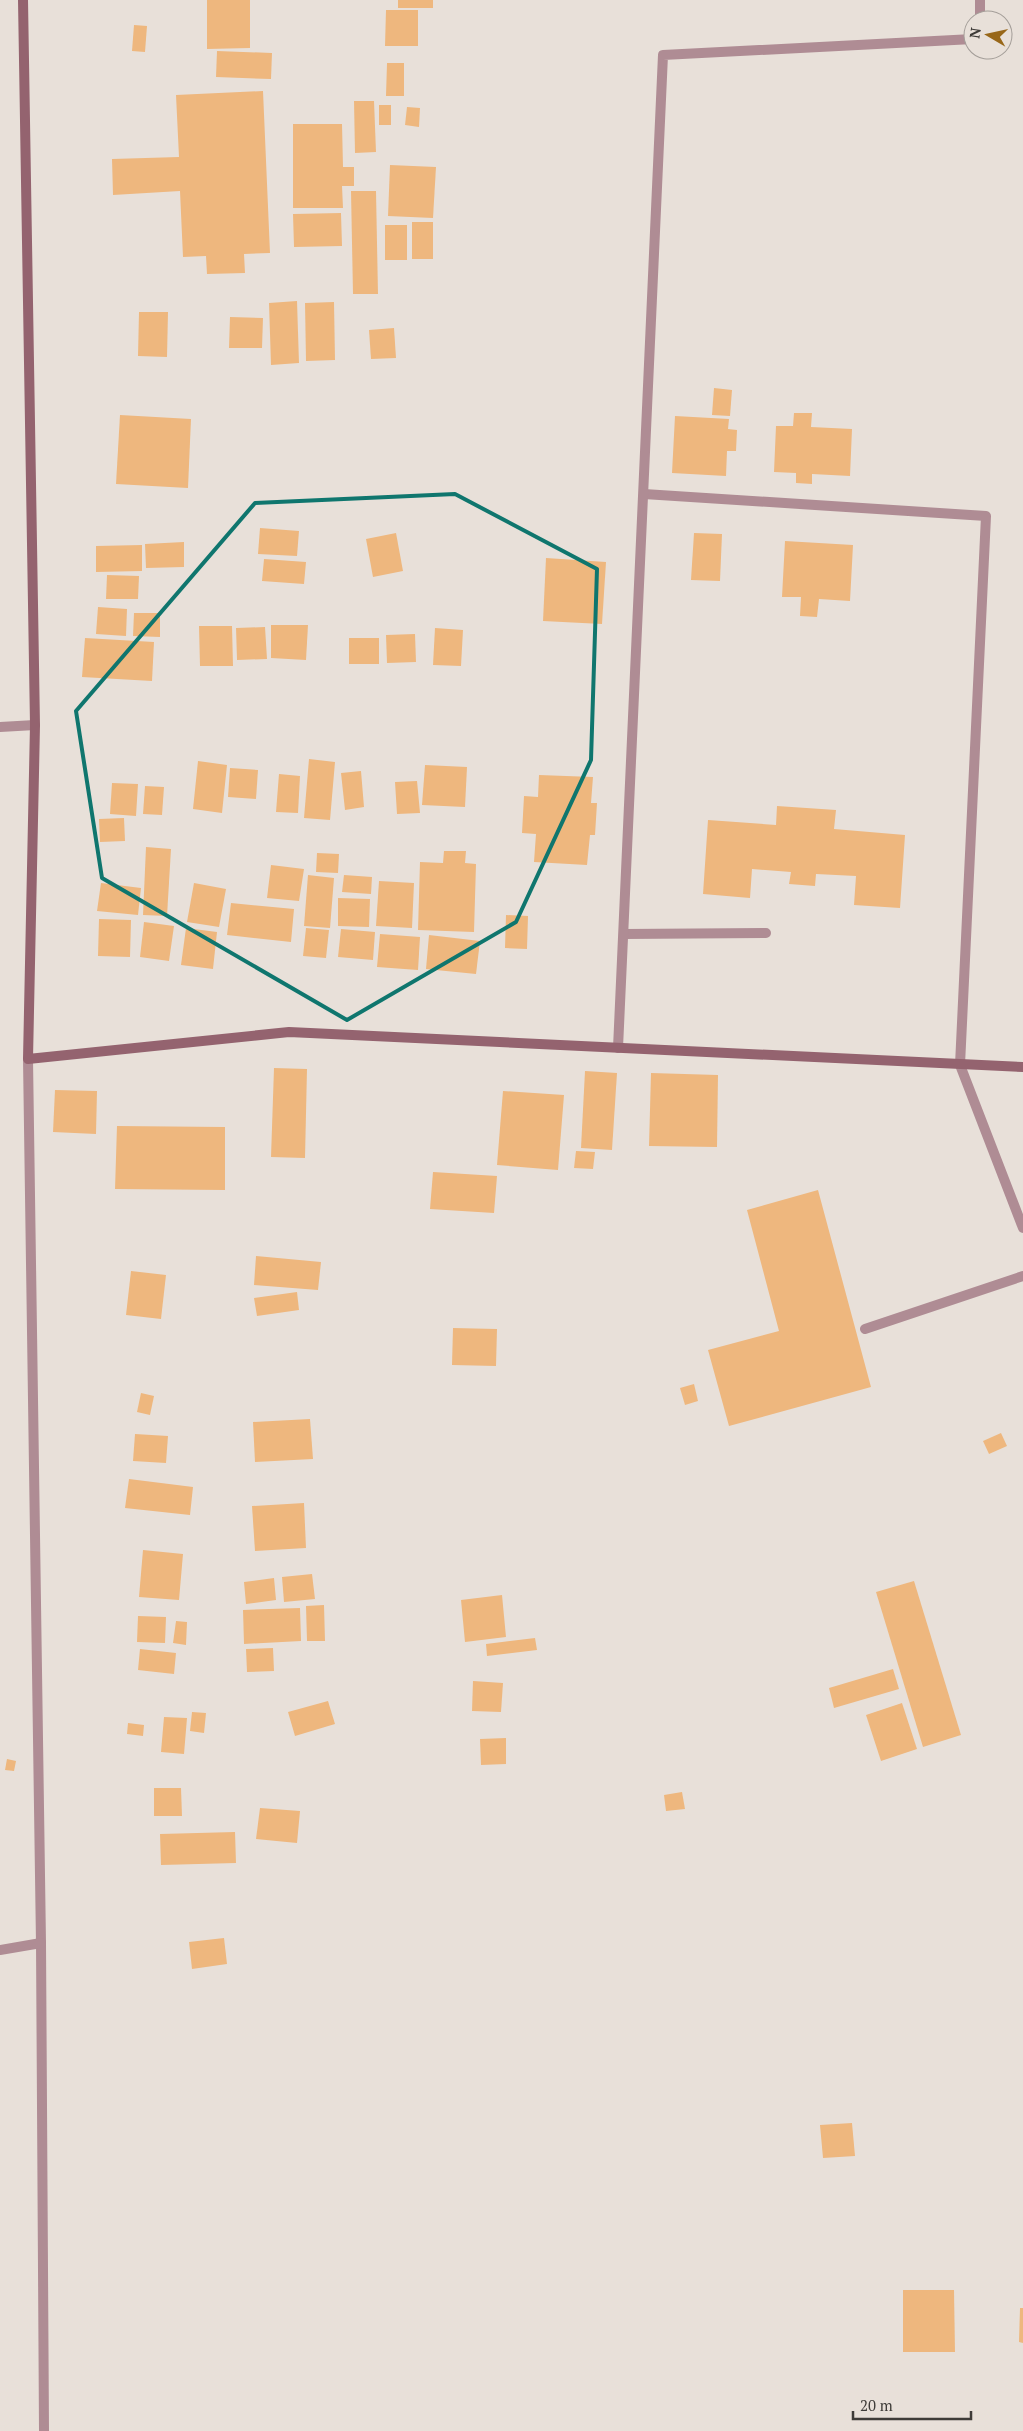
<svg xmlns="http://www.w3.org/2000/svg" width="1023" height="2431" font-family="'PT Serif',serif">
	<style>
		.building { fill: #eeb77e }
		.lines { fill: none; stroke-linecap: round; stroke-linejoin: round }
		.lane { stroke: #af8c94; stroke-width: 10 }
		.street { stroke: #af8c94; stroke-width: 10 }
		.secondary { stroke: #94636f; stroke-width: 10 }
		.marked { fill: none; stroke: #0f766e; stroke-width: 4; stroke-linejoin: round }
	</style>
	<rect width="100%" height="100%" fill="#e8e0d9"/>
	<g class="building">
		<polygon points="207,0 250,0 250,48 207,49"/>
		<rect x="398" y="0" width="35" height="8"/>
		<polygon points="386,10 418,10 418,46 385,46"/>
		<polygon points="134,25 147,26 145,52 132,51"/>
		<polygon points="217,51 272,53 271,79 216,77"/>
		<polygon points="387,63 404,63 404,96 386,96"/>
		<polygon points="263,91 270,253 244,254 245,273 207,274 206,256 183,257 180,191 113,195 112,159 179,157 176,95"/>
		<polygon points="354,101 374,101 376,152 355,153"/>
		<rect x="379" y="105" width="12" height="20"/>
		<polygon points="407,107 420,108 419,127 405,125"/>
		<polygon points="293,124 342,124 343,167 354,167 354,186 342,186 343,208 293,208"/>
		<polygon points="390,165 436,167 433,218 388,216"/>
		<polygon points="351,191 376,191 378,294 353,294"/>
		<polygon points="341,213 342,246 294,247 293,214"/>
		<rect x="412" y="222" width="21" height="37"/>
		<rect x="385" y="225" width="22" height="35"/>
		<polygon points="297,301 299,363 271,365 269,303"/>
		<polygon points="334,302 335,360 306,361 305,303"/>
		<polygon points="139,312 168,312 167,357 138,356"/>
		<polygon points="230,317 263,318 262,348 229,348"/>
		<polygon points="394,328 396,358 371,359 369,330"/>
		<polygon points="714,388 732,390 730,416 712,415"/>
		<polygon points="794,413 812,413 811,427 852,429 850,476 812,474 812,484 796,483 796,473 774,472 776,426 793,426"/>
		<polygon points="120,415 191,419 188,488 116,484"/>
		<polygon points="675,416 729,419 728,429 737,430 736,451 727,451 726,476 672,473"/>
		<polygon points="260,528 299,531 297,556 258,554"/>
		<polygon points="396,533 403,571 373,577 366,539"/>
		<polygon points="694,533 722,534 720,581 691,580"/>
		<polygon points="785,541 853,545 850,601 819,599 817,617 800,616 801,597 782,597"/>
		<polygon points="184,542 184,567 146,568 145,544"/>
		<polygon points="142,545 142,571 96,572 96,546"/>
		<polygon points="546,558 606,562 602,624 543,621"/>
		<polygon points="264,559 306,562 304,584 262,581"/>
		<polygon points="107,575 139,576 138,599 106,599"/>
		<polygon points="98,607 127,609 126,636 96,634"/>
		<polygon points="134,613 160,613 160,637 133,636"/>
		<polygon points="271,625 308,625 306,660 271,658"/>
		<polygon points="199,626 232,626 233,666 200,666"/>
		<polygon points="265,627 267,659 237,660 236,628"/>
		<polygon points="435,628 463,630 461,666 433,665"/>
		<polygon points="415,634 416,662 387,663 386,635"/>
		<polygon points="85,638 154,642 152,681 82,677"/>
		<rect x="349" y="638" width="30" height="26"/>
		<polygon points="309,759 335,762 330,820 304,818"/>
		<polygon points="198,761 227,765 222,813 193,809"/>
		<polygon points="425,765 467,767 465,807 422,805"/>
		<polygon points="230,768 258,770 256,799 228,797"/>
		<polygon points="361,771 364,807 345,810 341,773"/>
		<polygon points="279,774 300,776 298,813 276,812"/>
		<polygon points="539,775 593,777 591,803 597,803 595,835 590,835 587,865 534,862 536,834 522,833 524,796 538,797"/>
		<polygon points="417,781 420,813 397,814 395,782"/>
		<polygon points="112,783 138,784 136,816 110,814"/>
		<polygon points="145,786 164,787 162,815 143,814"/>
		<polygon points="777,806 836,810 834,829 905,835 900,908 854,905 856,876 816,874 815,886 789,884 791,872 752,869 750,898 703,894 708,820 776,825"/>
		<polygon points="124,818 125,841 100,842 99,819"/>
		<polygon points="146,847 171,849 167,916 143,915"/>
		<polygon points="444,851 466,851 465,863 476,864 474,932 418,930 420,862 443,863"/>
		<polygon points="317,853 339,854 338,873 316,872"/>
		<polygon points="271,865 304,869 299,901 267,898"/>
		<polygon points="308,875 334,878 330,928 304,926"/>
		<polygon points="344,875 372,877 371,894 342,892"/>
		<polygon points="379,881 414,883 412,928 376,926"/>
		<polygon points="101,883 141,888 138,915 97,911"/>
		<polygon points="194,883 226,889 219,927 187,922"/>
		<polygon points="338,898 370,899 369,927 338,926"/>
		<polygon points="231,903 294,909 291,942 227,935"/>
		<polygon points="506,915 528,916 527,949 505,948"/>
		<polygon points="99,919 131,920 130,957 98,956"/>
		<polygon points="144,922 174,926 169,961 140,957"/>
		<polygon points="186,928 217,932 213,969 181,965"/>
		<polygon points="306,928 329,930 326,958 303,956"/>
		<polygon points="341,929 375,932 373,960 338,957"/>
		<polygon points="380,934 420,937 418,970 377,967"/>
		<polygon points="429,935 480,941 476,974 426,969"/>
		<polygon points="274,1068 307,1069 305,1158 271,1157"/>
		<polygon points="585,1071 617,1073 612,1150 581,1148"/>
		<polygon points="651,1073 718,1075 717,1147 649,1146"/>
		<polygon points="55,1090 97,1091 96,1134 53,1132"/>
		<polygon points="503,1091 564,1095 558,1170 497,1165"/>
		<polygon points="117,1126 225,1127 225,1190 115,1189"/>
		<polygon points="576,1151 595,1152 593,1169 574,1168"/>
		<polygon points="433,1172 497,1176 494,1213 430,1209"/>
		<polygon points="818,1190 871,1387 729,1426 708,1350 779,1331 747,1210"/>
		<polygon points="256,1256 321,1262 318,1290 254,1285"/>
		<polygon points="131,1271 166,1275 161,1319 126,1315"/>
		<polygon points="297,1292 299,1310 257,1316 254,1298"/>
		<polygon points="453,1328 497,1329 496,1366 452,1365"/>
		<polygon points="694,1384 698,1401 685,1405 680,1388"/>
		<polygon points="141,1393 154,1396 150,1415 137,1412"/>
		<polygon points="310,1419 313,1459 255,1462 253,1422"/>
		<polygon points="1001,1433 1007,1446 989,1454 983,1441"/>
		<polygon points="135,1434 168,1436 166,1463 133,1461"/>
		<polygon points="129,1479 193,1487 190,1515 125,1508"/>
		<polygon points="304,1503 306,1548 255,1551 252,1506"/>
		<polygon points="143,1550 183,1554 179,1600 139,1597"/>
		<polygon points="312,1574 315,1599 284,1602 282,1577"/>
		<polygon points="274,1578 276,1600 246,1604 244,1582"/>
		<polygon points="914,1581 961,1735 923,1747 876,1592"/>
		<polygon points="502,1595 506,1637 465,1642 461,1600"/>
		<polygon points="324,1605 325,1641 307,1641 306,1606"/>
		<polygon points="300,1608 301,1641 244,1644 243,1610"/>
		<polygon points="138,1616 166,1617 165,1643 137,1642"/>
		<polygon points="176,1621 187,1622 186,1645 173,1643"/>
		<polygon points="535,1638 537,1650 487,1656 486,1644"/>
		<polygon points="273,1648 274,1671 247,1672 246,1649"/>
		<polygon points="140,1649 176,1653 174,1674 138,1670"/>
		<polygon points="893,1669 899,1689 834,1708 829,1688"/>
		<polygon points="473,1681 503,1683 501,1712 472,1711"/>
		<polygon points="328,1701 335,1724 295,1736 288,1712"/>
		<polygon points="902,1703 917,1749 881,1761 866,1715"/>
		<polygon points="192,1712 206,1713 204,1733 190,1731"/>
		<polygon points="164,1717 187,1718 184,1754 161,1752"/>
		<polygon points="128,1723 144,1725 143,1736 127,1734"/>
		<polygon points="506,1738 506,1764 481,1765 480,1739"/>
		<polygon points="7,1759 16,1761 14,1771 5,1770"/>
		<polygon points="154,1788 181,1788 182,1816 154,1816"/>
		<polygon points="682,1792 685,1809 666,1811 664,1795"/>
		<polygon points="260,1808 300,1811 297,1843 256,1839"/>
		<polygon points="235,1832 236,1863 161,1865 160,1834"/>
		<polygon points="224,1938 227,1964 192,1969 189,1942"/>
		<polygon points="852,2123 855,2156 823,2158 820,2125"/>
		<polygon points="903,2290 954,2290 955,2352 903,2352"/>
		<polygon points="1020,2308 1023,2308 1023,2343 1019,2342"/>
	</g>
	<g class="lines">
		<g class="lane">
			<polyline points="980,20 980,0"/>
			<polyline points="644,494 986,516 960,1065"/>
			<polyline points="624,934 766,933"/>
			<polyline points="618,1048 663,55 973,39"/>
			<polyline points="865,1329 1023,1276"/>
		</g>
		<g class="street">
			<polyline points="0,727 35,725"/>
			<polyline points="28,1059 41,1943 44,2431"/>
			<polyline points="960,1065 1023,1228"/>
			<polyline points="0,1950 41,1943"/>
		</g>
		<polyline class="secondary" points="23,0 35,725 28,1059 289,1032 1023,1067"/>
	</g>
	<path class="marked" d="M455,494l142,75 -6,191 -75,162 -169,98 -245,-142 -26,-167 179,-208z"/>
	<g transform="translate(988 35) rotate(279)"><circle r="24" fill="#e8e0d9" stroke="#a49e99"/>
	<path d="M0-4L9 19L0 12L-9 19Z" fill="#986719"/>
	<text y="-8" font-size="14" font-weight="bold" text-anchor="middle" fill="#3e3b38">N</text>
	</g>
	<path d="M853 2411v8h118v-8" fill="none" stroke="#3e3b38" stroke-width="2.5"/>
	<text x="860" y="2411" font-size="15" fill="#3e3b38" stroke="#e8e0d9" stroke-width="4" paint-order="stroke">20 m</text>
</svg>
